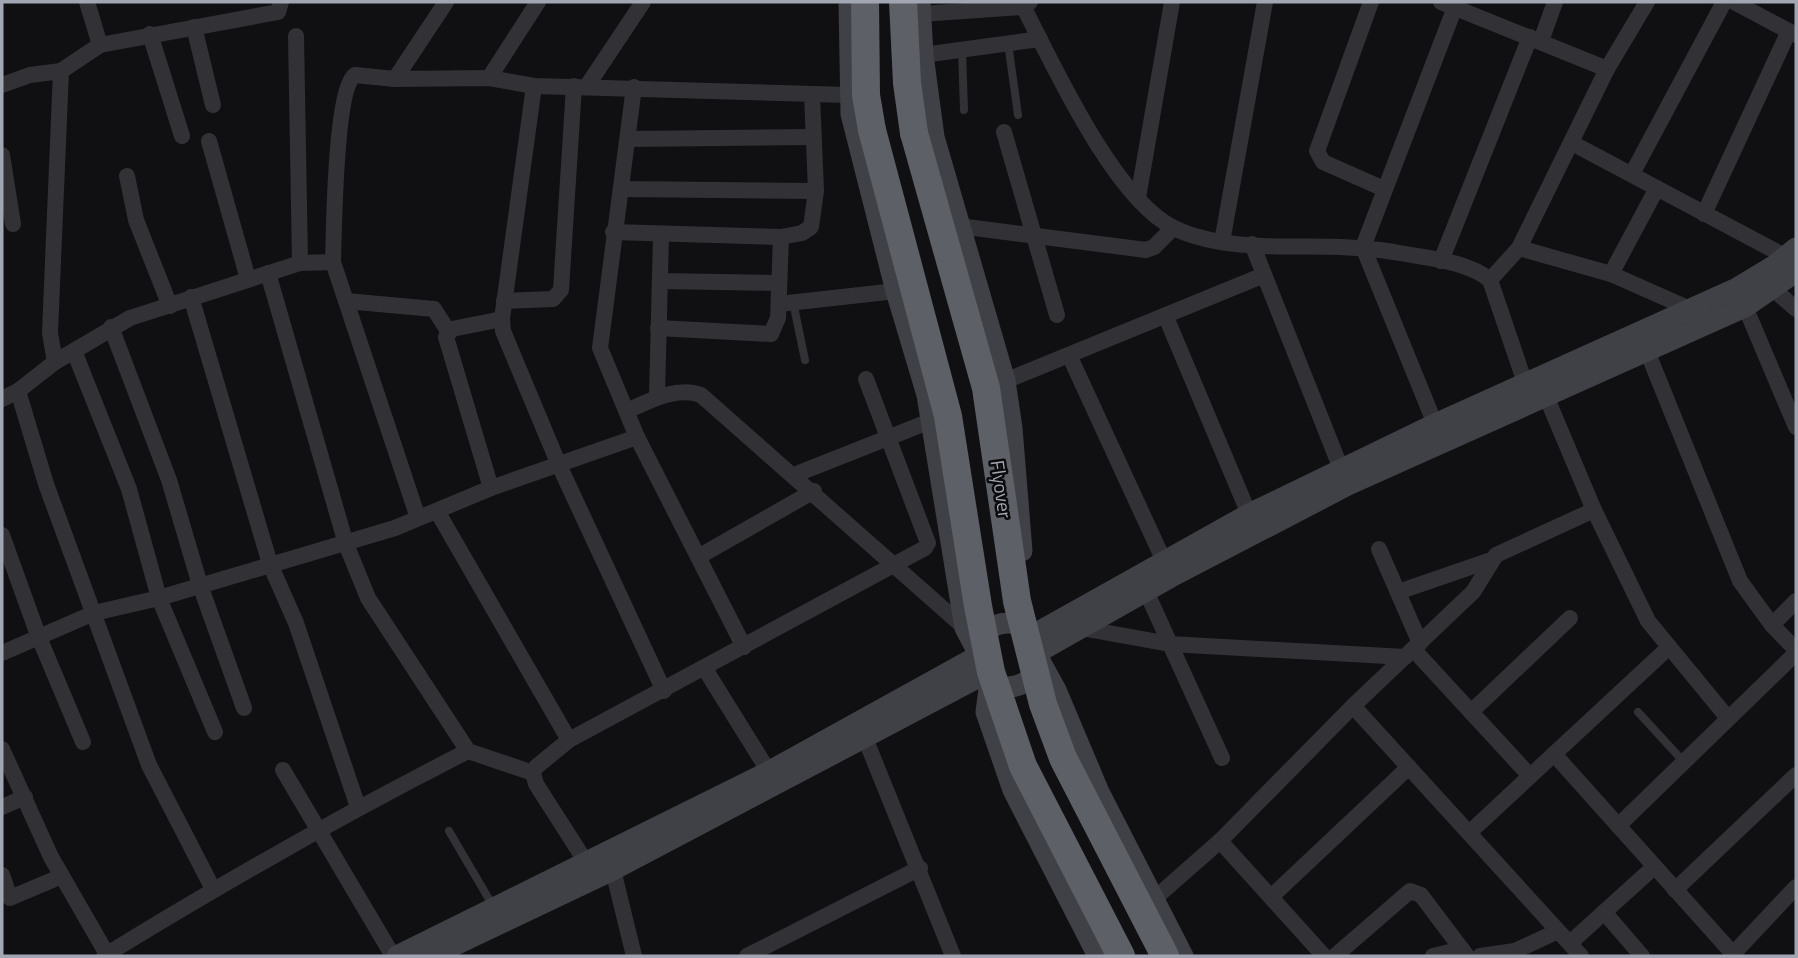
<svg xmlns="http://www.w3.org/2000/svg" width="1798" height="958" font-family="'Titillium Web',sans-serif">
	<style>
		.lines { fill: none; stroke-linecap: round; stroke-linejoin: round }
		.lane { stroke: #323236; stroke-width: 8 }
		.street { stroke: #323236; stroke-width: 16 }
		.secondary { stroke: #404146; stroke-width: 21 }
		.highway { stroke: #5e6067; stroke-width: 28 }
		.highway-bridge { stroke: #5e6067; stroke-width: 28 }
		.labels { text-anchor: middle; dominant-baseline: central; stroke-width: 5; stroke-linejoin: round; paint-order: stroke }
		.street-label { font-size: 19px; fill: #a2a6b2; stroke: #0b0b0d }
	</style>
	<rect width="100%" height="100%" fill="#101012"/>
	<g class="lines">
		<g class="lane">
			<polyline points="1008,43 1018,115"/>
			<polyline points="962,50 964,110"/>
			<polyline points="793,302 805,360"/>
			<polyline points="1638,712 1683,761"/>
			<polyline points="449,831 493,906"/>
		</g>
		<g class="street">
			<polyline points="446,2 395,79 489,78 534,86 848,95"/>
			<path d="M1021,2c31,60 92,196 153,226 14,7 30,11 46,14 57,9 116,0 174,10 30,6 72,8 96,28l35,103"/>
			<polyline points="1371,2 1317,151 1323,162 1384,189"/>
			<polyline points="1441,2 1607,69"/>
			<polyline points="1734,2 1796,35"/>
			<polyline points="921,14 1023,7 1030,2"/>
			<polyline points="194,27 213,105"/>
			<polyline points="150,34 182,136"/>
			<polyline points="1541,41 1555,2"/>
			<polyline points="100,45 278,12 281,2"/>
			<polyline points="923,55 1040,39"/>
			<polyline points="489,78 538,2"/>
			<polyline points="2,85 30,75 61,71"/>
			<polyline points="534,86 502,319 503,331 559,465 664,691"/>
			<polyline points="587,86 643,2"/>
			<polyline points="634,87 600,348 637,437 744,647"/>
			<polyline points="1004,132 1057,315"/>
			<polyline points="628,139 813,137"/>
			<polyline points="209,141 248,279"/>
			<polyline points="1572,143 1794,261"/>
			<polyline points="2,155 13,224"/>
			<polyline points="1632,174 1724,2"/>
			<polyline points="127,176 136,220 170,306"/>
			<polyline points="621,189 816,191"/>
			<polyline points="1138,198 1172,2"/>
			<polyline points="1704,214 1789,31"/>
			<polyline points="959,226 1146,250 1154,247 1173,228"/>
			<polyline points="613,232 781,237 802,233 811,227 816,191 812,95"/>
			<polyline points="1222,242 1265,2"/>
			<polyline points="1252,244 1345,479"/>
			<polyline points="1519,248 1611,274 1690,309"/>
			<polyline points="1441,261 1530,37"/>
			<path d="M333,262c1,-30 2,-173 22,-187l40,4"/>
			<polyline points="300,263 333,262 418,518"/>
			<polyline points="268,273 346,544 368,598 468,751 533,773"/>
			<polyline points="1611,274 1657,188"/>
			<polyline points="1490,280 1519,248 1607,69 1647,2"/>
			<polyline points="660,281 779,283"/>
			<polyline points="1764,281 1796,309"/>
			<polyline points="191,297 270,564 296,623 358,807"/>
			<polyline points="1741,297 1796,427"/>
			<polyline points="346,301 434,309 448,331"/>
			<polyline points="504,301 553,299 561,290 574,86"/>
			<polyline points="779,304 896,291"/>
			<polyline points="1166,317 1249,514"/>
			<polyline points="111,327 169,480 200,585 244,708"/>
			<polyline points="658,328 771,334 778,318 781,237"/>
			<polyline points="74,351 129,489 159,598 215,732"/>
			<polyline points="1647,351 1740,581 1772,625 1796,650"/>
			<polyline points="1070,357 1164,561"/>
			<polyline points="55,362 50,333 61,71 100,45 87,2"/>
			<polyline points="1005,381 1264,275"/>
			<polyline points="18,391 46,484 149,765 213,889"/>
			<polyline points="1546,396 1594,510 1648,621 1727,717"/>
			<polyline points="657,397 661,235"/>
			<polyline points="2,399 18,391 55,362 130,318 300,263 296,36"/>
			<path d="M627,411c22,-10 49,-25 74,-16l264,233"/>
			<polyline points="1435,424 1363,247 1455,7"/>
			<polyline points="794,475 933,420"/>
			<polyline points="491,488 446,337 452,329 502,319"/>
			<polyline points="437,511 569,740"/>
			<polyline points="2,535 38,635 83,742"/>
			<polyline points="1379,549 1420,643"/>
			<polyline points="698,557 814,491"/>
			<polyline points="1146,591 1170,644 1405,657"/>
			<polyline points="1398,592 1491,560"/>
			<polyline points="1772,625 1796,601"/>
			<polyline points="1081,628 1170,644 1222,758"/>
			<polyline points="1413,649 1530,776"/>
			<polyline points="2,653 94,613 159,598 395,528 491,488 637,437"/>
			<polyline points="705,669 774,780"/>
			<polyline points="1353,706 1581,956"/>
			<polyline points="1471,712 1570,618"/>
			<polyline points="861,728 953,956"/>
			<polyline points="2,749 51,857 108,956"/>
			<polyline points="1554,754 1735,956"/>
			<polyline points="283,770 393,956"/>
			<polyline points="2,807 25,797"/>
			<polyline points="1618,826 1796,653"/>
			<polyline points="1469,833 1667,649"/>
			<polyline points="1220,841 1324,956"/>
			<polyline points="591,870 536,784 533,773 536,767 569,740 925,548 928,543 866,379"/>
			<polyline points="613,870 634,956"/>
			<polyline points="2,875 10,898 62,876"/>
			<polyline points="1675,890 1796,775"/>
			<polyline points="1271,897 1409,767"/>
			<polyline points="1154,899 1220,841 1353,706 1473,592 1496,555 1594,510"/>
			<polyline points="1604,912 1642,956"/>
			<polyline points="1570,943 1654,867"/>
			<polyline points="1733,954 1796,887"/>
			<path d="M104,956c119,-73 240,-142 364,-205"/>
			<polyline points="747,956 920,868"/>
			<polyline points="1335,956 1410,891 1421,895 1467,956"/>
			<polyline points="1433,956 1462,949"/>
			<polyline points="1480,956 1515,951"/>
			<polyline points="1514,956 1515,951 1558,931"/>
		</g>
		<g class="secondary">
			<polyline points="849,2 851,114 896,291 927,395 965,628 976,649"/>
			<polyline points="920,2 923,55 934,137 1005,381 1012,428 1022,551"/>
			<circle cx="1008" cy="655" r="32"/>
			<polyline points="1033,635 1249,514 1435,424 1737,288 1775,265 1796,248"/>
			<polyline points="1040,651 1171,577 1348,485 1745,307 1796,272"/>
			<polyline points="1040,661 1056,690 1099,792 1183,956"/>
			<polyline points="990,681 986,712 1013,790 1098,956"/>
			<polyline points="397,956 770,771 976,657"/>
			<polyline points="432,956 613,870 983,675"/>
		</g>
		<g class="highway">
			<polyline points="865,2 866,95 872,130"/>
			<polyline points="903,2 907,83 914,133"/>
		</g>
		<g class="highway-bridge">
			<polyline points="872,130 948,416 978,606 991,672 1023,766 1121,956"/>
			<polyline points="914,133 986,388 1017,601 1043,704 1063,758 1165,956"/>
		</g>
	</g>
	<g class="labels">
		<g class="street-label">
			<text transform="translate(1002 489) rotate(82)">Flyover</text>
		</g>
	</g>
	<rect width="1798" height="958" fill="none" stroke="#a2a6b2" stroke-width="7"/>
</svg>
